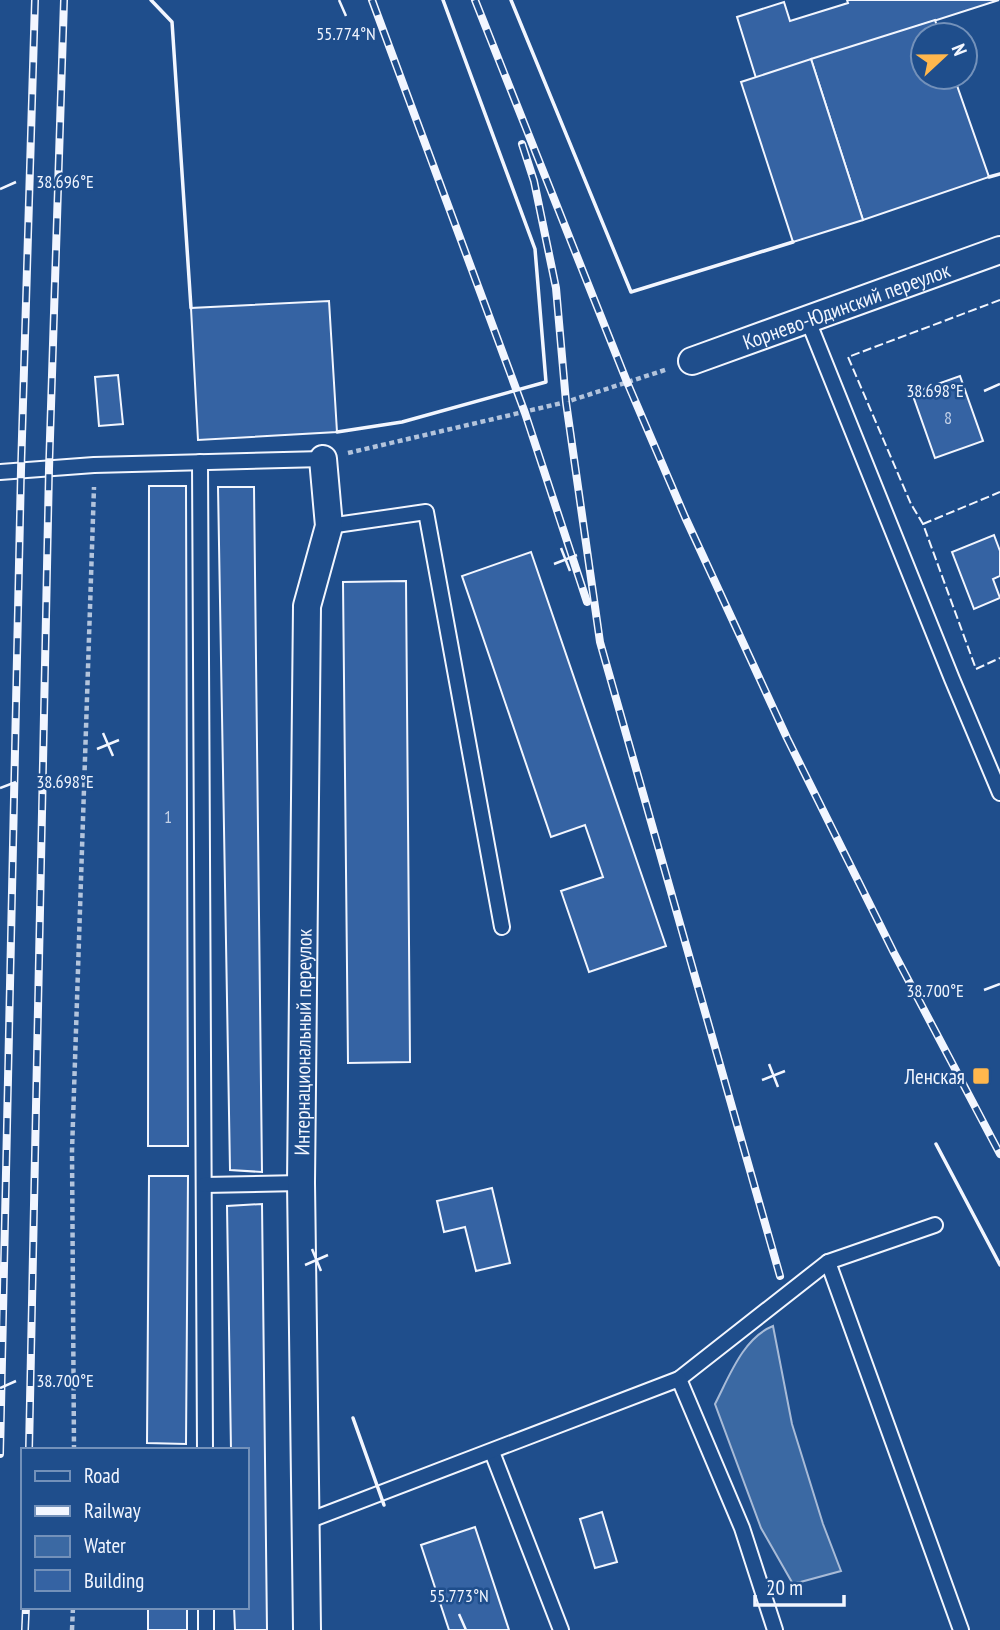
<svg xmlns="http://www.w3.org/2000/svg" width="1000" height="1630" font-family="'PT Sans Narrow',sans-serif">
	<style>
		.water { fill: #3b69a3; stroke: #a8bbd7; stroke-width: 2 }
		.building { fill: #3563a3; stroke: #f2f6ff; stroke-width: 2 }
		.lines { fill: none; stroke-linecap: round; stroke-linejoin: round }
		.lane-casing { stroke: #f2f6ff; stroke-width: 18 }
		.street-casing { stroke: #f2f6ff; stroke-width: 30 }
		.path { stroke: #b3c4dc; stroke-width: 4.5; stroke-dasharray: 5 3.5; stroke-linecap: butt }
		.lane { stroke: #1f4e8c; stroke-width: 14 }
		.street { stroke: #1f4e8c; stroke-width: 26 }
		.rail-casing { stroke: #f2f6ff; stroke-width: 8 }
		.rail { stroke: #1f4e8c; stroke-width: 5; stroke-dasharray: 16; stroke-linecap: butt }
		.fence { stroke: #f2f6ff; stroke-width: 2; stroke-dasharray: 9 3.5; stroke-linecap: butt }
		.wall { stroke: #f2f6ff; stroke-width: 3.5 }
		.ticks { fill: none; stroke: #f2f6ff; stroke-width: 2.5 }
		.poi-dot { fill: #ffb74d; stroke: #1f4e8c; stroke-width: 2.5 }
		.labels { text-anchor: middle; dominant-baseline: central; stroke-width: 5; stroke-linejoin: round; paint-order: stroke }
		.number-label { font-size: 18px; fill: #c3d1e8 }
		.street-label { font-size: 21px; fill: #f2f6ff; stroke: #1f4e8c }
		.poi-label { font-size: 21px; fill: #f2f6ff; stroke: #1f4e8c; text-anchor: end }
		.ticks-label { font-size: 18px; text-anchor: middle; fill: #f2f6ff; stroke: #1f4e8c; stroke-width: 5; stroke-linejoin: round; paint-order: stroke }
	</style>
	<rect width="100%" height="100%" fill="#1f4e8c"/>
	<path class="water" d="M773,1326l19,98 31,100 18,47 -48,13 -32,-56 -46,-124c14,-27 28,-66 58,-78z"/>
	<g class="building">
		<polygon points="847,0 999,0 756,78 737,17 784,2 790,21 848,3"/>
		<polygon points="935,20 940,35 923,35 923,77 954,77 989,177 863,220 811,59"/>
		<polygon points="811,59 863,220 793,242 741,82"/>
		<polygon points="329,301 337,432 198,440 191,308"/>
		<polygon points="118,375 123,424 99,426 95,377"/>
		<polygon points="960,376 983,441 935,458 912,393"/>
		<polygon points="149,486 186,486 188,1146 148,1146"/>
		<polygon points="218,487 254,487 262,1172 230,1170"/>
		<polygon points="994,535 1000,551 1000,576 993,579 1000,598 974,609 952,552"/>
		<polygon points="531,552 666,946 589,972 561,891 603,877 585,825 551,837 462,576"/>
		<polygon points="406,581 410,1062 348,1063 343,582"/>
		<polygon points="149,1176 188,1176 186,1444 147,1443"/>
		<polygon points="492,1188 510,1263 476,1271 465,1227 444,1232 437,1201"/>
		<polygon points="262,1204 267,1630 235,1630 234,1607 247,1607 247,1450 231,1450 227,1206"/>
		<polygon points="602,1512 617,1562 595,1568 580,1519"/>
		<polygon points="475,1527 509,1630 449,1630 421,1545"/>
		<rect x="148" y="1607" width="39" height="23"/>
	</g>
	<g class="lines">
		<defs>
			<g id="lane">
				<polyline points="807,318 952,679 1000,793"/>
				<polyline points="200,462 205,1450"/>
				<polyline points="0,472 94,465 323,459"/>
				<polyline points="329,526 426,512 502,927"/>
				<polyline points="204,1185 301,1183"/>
				<polyline points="828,1262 961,1630"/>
				<polyline points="679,1379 828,1262 935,1225"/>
				<polyline points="492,1452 561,1630"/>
				<polyline points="305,1522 679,1379 742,1528 775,1630"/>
				<polyline points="206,1607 206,1630"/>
			</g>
			<g id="street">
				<path id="s1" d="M692,361l308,-111"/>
				<path id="s2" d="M307,1630l-6,-447 6,-577 22,-80 -6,-67"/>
			</g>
		</defs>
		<use href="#lane" class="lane-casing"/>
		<use href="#street" class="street-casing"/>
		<g class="path">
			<polyline points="348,453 566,402 668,369"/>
			<polyline points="74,1450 72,1151 94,487"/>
			<polyline points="72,1630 73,1607"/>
		</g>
		<use href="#lane" class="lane"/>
		<use href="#street" class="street"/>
		<defs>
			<g id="rail">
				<polyline points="372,0 525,413 587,602"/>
				<polyline points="475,0 627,382 685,517 787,738 894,953 1000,1154"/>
				<polyline points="522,144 534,181 556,288 566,402 600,642 780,1276"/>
				<polyline points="29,1450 49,469 64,0"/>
				<polyline points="0,1454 21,470 35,0"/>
				<polyline points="25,1630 26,1607"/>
			</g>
		</defs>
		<use href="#rail" class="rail-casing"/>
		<use href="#rail" class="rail"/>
		<g class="fence">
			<polyline points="1000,300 848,357 911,504 923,524 976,669 1000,658"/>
			<polyline points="923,524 1000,492"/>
		</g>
		<g class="wall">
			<polyline points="151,0 172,22 191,308"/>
			<polyline points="511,0 631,292 793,242"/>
			<polyline points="989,177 1000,174"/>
			<polyline points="337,432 402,422 546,382 535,249 443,0"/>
			<polyline points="936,1144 1000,1265"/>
			<polyline points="353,1418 384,1505"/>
		</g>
	</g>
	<path class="ticks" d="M339,0l7,16M0,189l16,-7M984,391l16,-7M561,548l9,23M554,564l23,-9M103,733l10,23M97,749l22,-9M0,788l16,-6M984,990l16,-6M769,1064l9,23M762,1080l23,-9M312,1249l9,22M305,1265l23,-10M0,1388l16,-7M459,1614l7,16"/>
	<rect class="poi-dot" x="972" y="1067" width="18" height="18" rx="3.5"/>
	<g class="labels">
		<g class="number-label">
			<text x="948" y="417">8</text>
			<text x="168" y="816">1</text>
		</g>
		<g class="street-label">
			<text stroke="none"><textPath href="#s1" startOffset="164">Корнево-Юдинский переулок</textPath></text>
			<text stroke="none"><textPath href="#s2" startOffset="588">Интернациональный переулок</textPath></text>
		</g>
		<g class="poi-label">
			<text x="965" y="1076">Ленская</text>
		</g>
	</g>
	<g class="ticks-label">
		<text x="346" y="40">55.774°N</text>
		<text x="65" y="188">38.696°E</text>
		<text x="935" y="397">38.698°E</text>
		<text x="65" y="788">38.698°E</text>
		<text x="935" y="997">38.700°E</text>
		<text x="65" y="1387">38.700°E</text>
		<text x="459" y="1602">55.773°N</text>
	</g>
	<rect x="21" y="1448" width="228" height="161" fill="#1f4e8c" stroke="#7391ba" stroke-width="2"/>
	<rect x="35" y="1471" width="35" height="10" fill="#1f4e8c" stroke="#7391ba" stroke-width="2"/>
	<text x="84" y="1483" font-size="21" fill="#f2f6ff">Road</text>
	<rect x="35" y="1506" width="35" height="10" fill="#f2f6ff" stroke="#7391ba" stroke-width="2"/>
	<text x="84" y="1518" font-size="21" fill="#f2f6ff">Railway</text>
	<rect x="35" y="1536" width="35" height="21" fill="#3b69a3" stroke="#7391ba" stroke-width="2"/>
	<text x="84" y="1553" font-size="21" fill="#f2f6ff">Water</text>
	<rect x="35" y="1570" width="35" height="21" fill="#3563a3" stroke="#7391ba" stroke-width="2"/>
	<text x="84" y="1588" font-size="21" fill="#f2f6ff">Building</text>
	<g transform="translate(944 56) rotate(68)"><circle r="33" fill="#1f4e8c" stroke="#7391ba" stroke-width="2"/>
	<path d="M0-5L12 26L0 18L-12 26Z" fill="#ffb74d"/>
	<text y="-10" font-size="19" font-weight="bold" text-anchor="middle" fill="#f2f6ff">N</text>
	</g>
	<path d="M755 1595v10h89v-10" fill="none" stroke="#f2f6ff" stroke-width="3.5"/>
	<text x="766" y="1595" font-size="21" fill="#f2f6ff" stroke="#1f4e8c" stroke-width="5" paint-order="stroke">20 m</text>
</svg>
